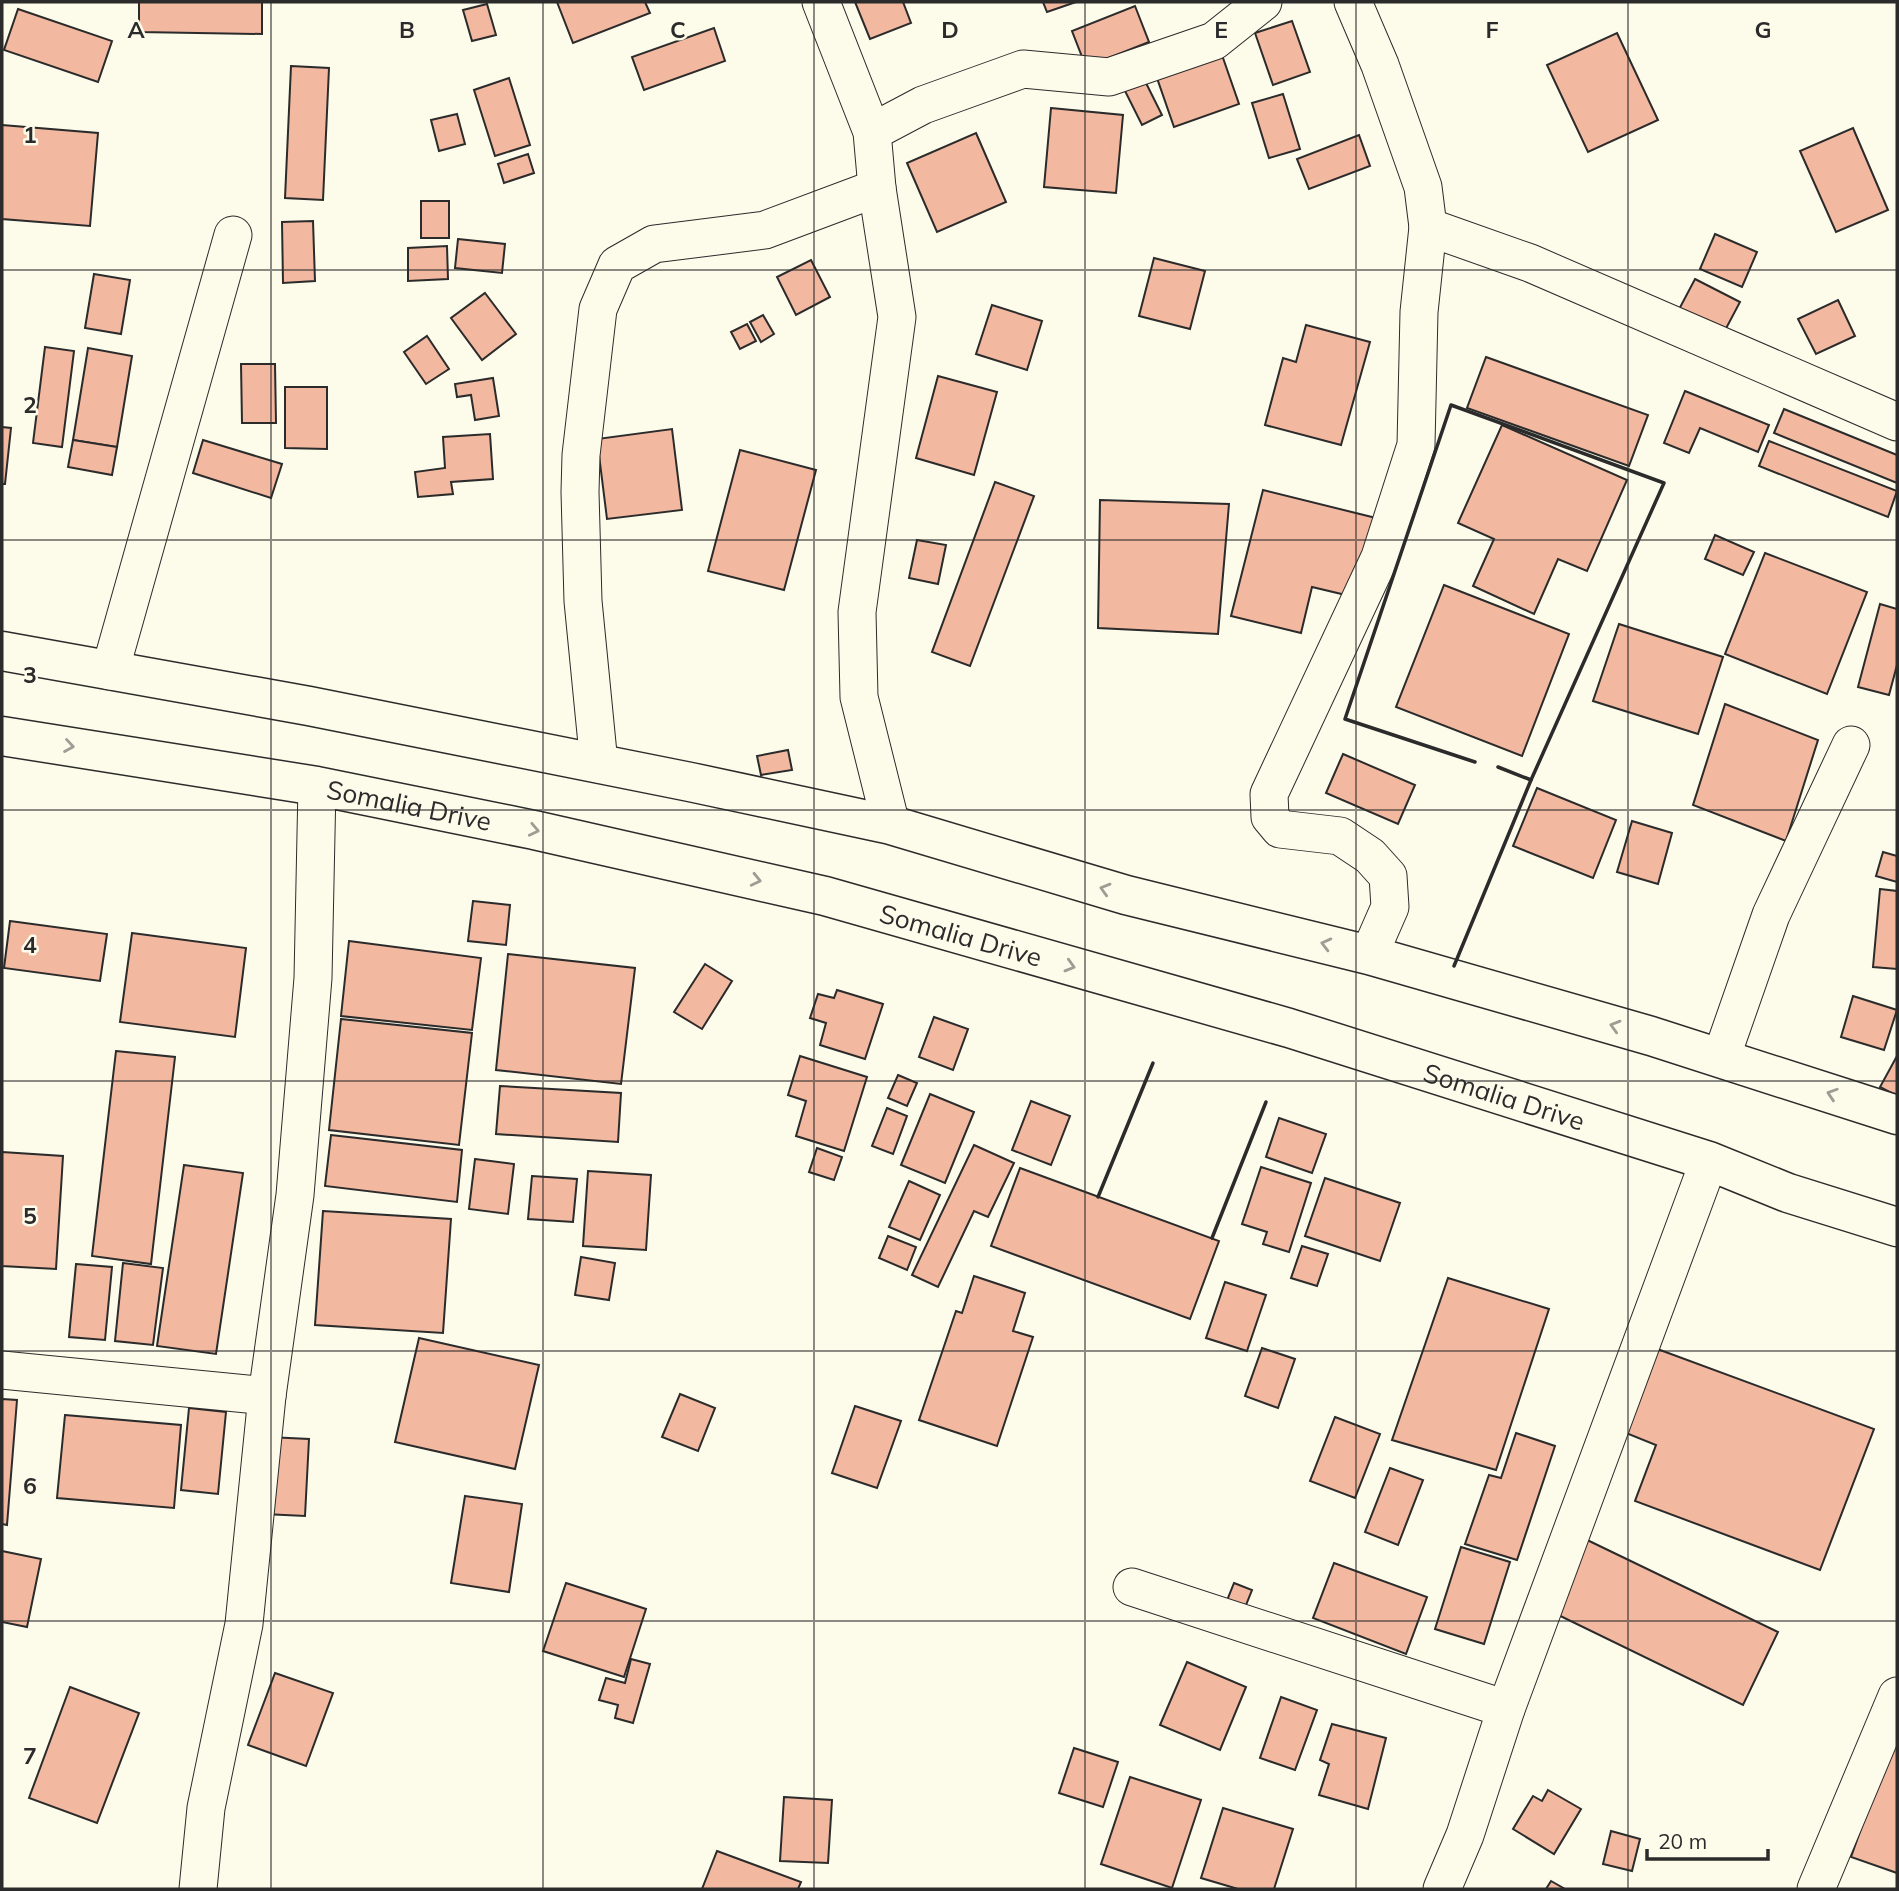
<svg xmlns="http://www.w3.org/2000/svg" width="1899" height="1891" font-family="Mulish,sans-serif">
	<style>
		.building { fill: #f2b8a0; stroke: #2b2b2b; stroke-width: 2 }
		.lines { fill: none; stroke-linecap: round; stroke-linejoin: round }
		.street-casing { stroke: #2b2b2b; stroke-width: 39 }
		.primary-casing { stroke: #2b2b2b; stroke-width: 41 }
		.street { stroke: #fdfbea; stroke-width: 37 }
		.primary { stroke: #fdfbea; stroke-width: 38 }
		.wall { stroke: #2b2b2b; stroke-width: 3.5 }
		.oneway { stroke: #9e9d94 }
		.grid { fill: none; stroke: #2b2b2b; stroke-width: 2; stroke-opacity: 0.55 }
		.labels { text-anchor: middle; dominant-baseline: central; stroke-width: 5; stroke-linejoin: round; paint-order: stroke }
		.street-label { font-size: 26px; fill: #2b2b2b; stroke: #fdfbea }
		.grid-label { font-size: 23px; text-anchor: middle; font-weight: bold; fill: #2b2b2b; stroke: #fdfbea; stroke-width: 5; stroke-linejoin: round; paint-order: stroke }
	</style>
	<rect width="100%" height="100%" fill="#fdfbea"/>
	<g class="building">
		<polygon points="139,2 262,2 262,34 139,32"/>
		<polygon points="557,2 645,2 650,13 573,43"/>
		<polygon points="855,2 903,2 911,23 870,39"/>
		<polygon points="1043,2 1076,2 1047,12"/>
		<polygon points="487,4 496,35 472,41 463,10"/>
		<polygon points="1135,6 1149,42 1086,67 1072,31"/>
		<polygon points="18,9 112,41 98,82 4,50"/>
		<polygon points="1292,21 1310,72 1273,85 1255,33"/>
		<polygon points="714,28 725,61 644,90 632,57"/>
		<polygon points="1617,33 1658,120 1588,152 1547,65"/>
		<polygon points="1222,55 1239,104 1174,127 1157,78"/>
		<polygon points="291,66 329,68 323,200 285,198"/>
		<polygon points="1143,77 1162,115 1142,125 1123,87"/>
		<polygon points="509,78 530,145 495,156 474,90"/>
		<polygon points="1283,94 1300,149 1269,158 1252,103"/>
		<polygon points="1051,108 1123,115 1116,193 1044,187"/>
		<polygon points="457,114 465,144 439,151 431,120"/>
		<polygon points="2,125 98,133 90,226 2,219"/>
		<polygon points="1853,128 1888,210 1836,232 1800,151"/>
		<polygon points="976,133 1006,202 937,232 907,163"/>
		<polygon points="1359,135 1370,166 1309,189 1297,159"/>
		<polygon points="528,154 534,173 504,183 498,164"/>
		<rect x="421" y="201" width="28" height="37"/>
		<polygon points="313,221 315,281 283,283 282,222"/>
		<polygon points="1715,234 1757,252 1742,287 1700,269"/>
		<polygon points="458,239 505,244 502,273 455,268"/>
		<polygon points="447,246 448,279 408,281 408,248"/>
		<polygon points="1154,258 1205,271 1190,329 1139,316"/>
		<polygon points="811,260 830,297 796,315 777,277"/>
		<polygon points="94,274 130,280 121,334 85,328"/>
		<polygon points="1695,279 1740,302 1721,338 1676,315"/>
		<polygon points="485,293 516,334 482,360 451,318"/>
		<polygon points="1838,300 1855,336 1816,354 1798,319"/>
		<polygon points="992,305 1042,321 1027,370 976,354"/>
		<polygon points="763,315 774,334 761,342 750,322"/>
		<polygon points="747,324 756,341 740,349 731,332"/>
		<polygon points="1306,325 1370,342 1341,445 1265,425 1283,358 1296,362"/>
		<polygon points="427,336 449,369 426,384 404,352"/>
		<polygon points="45,347 74,351 62,447 33,443"/>
		<polygon points="88,348 132,356 117,447 73,440"/>
		<polygon points="1486,357 1648,415 1629,466 1467,408"/>
		<polygon points="241,364 275,364 276,423 242,423"/>
		<polygon points="938,376 997,392 974,475 916,458"/>
		<polygon points="493,378 499,416 475,420 471,395 457,397 455,384"/>
		<polygon points="285,387 327,387 327,449 285,448"/>
		<polygon points="1685,391 1769,425 1758,452 1700,428 1689,453 1664,443"/>
		<polygon points="1784,409 1897,455 1897,483 1774,433"/>
		<polygon points="1502,425 1627,480 1587,571 1558,559 1534,614 1473,586 1494,539 1458,523"/>
		<polygon points="2,427 11,428 5,484 2,484"/>
		<polygon points="672,429 682,510 607,519 597,439"/>
		<polygon points="490,434 493,479 451,482 453,494 418,497 415,472 445,468 443,437"/>
		<polygon points="73,440 117,447 112,475 68,467"/>
		<polygon points="203,440 282,464 271,498 193,473"/>
		<polygon points="1769,441 1897,491 1888,517 1759,466"/>
		<polygon points="740,450 816,470 784,590 708,571"/>
		<polygon points="995,482 1034,496 970,666 932,652"/>
		<polygon points="1263,490 1380,519 1350,596 1312,587 1301,633 1231,616"/>
		<polygon points="1100,500 1229,504 1218,634 1098,628"/>
		<polygon points="1715,535 1754,552 1743,575 1705,559"/>
		<polygon points="917,540 946,545 938,584 909,578"/>
		<polygon points="1765,553 1867,592 1827,694 1725,654"/>
		<polygon points="1444,585 1569,634 1522,756 1396,707"/>
		<polygon points="1880,604 1897,609 1897,665 1889,695 1858,687"/>
		<polygon points="1619,624 1723,657 1698,734 1593,701"/>
		<polygon points="1725,704 1818,740 1786,841 1693,805"/>
		<polygon points="788,750 792,770 761,775 757,756"/>
		<polygon points="1343,754 1415,785 1398,824 1326,793"/>
		<polygon points="1537,788 1616,820 1593,878 1513,846"/>
		<polygon points="1632,821 1672,833 1658,884 1617,872"/>
		<polygon points="1883,852 1897,856 1897,882 1876,876"/>
		<polygon points="1880,889 1897,891 1897,969 1873,967"/>
		<polygon points="473,901 510,905 506,945 468,941"/>
		<polygon points="10,921 107,934 100,981 4,968"/>
		<polygon points="132,933 246,948 235,1037 120,1022"/>
		<polygon points="349,941 481,958 472,1030 341,1016"/>
		<polygon points="508,954 635,968 621,1084 496,1070"/>
		<polygon points="705,964 732,981 702,1029 674,1012"/>
		<polygon points="837,990 883,1004 865,1059 820,1045 826,1023 810,1018 818,994 834,998"/>
		<polygon points="1853,996 1897,1010 1884,1050 1841,1037"/>
		<polygon points="934,1017 968,1029 953,1070 919,1057"/>
		<polygon points="341,1019 472,1033 459,1145 329,1130"/>
		<polygon points="116,1051 175,1057 151,1264 92,1256"/>
		<polygon points="800,1056 867,1077 844,1151 796,1136 806,1101 788,1095"/>
		<polygon points="1897,1056 1897,1096 1880,1087"/>
		<polygon points="898,1075 917,1083 907,1106 888,1098"/>
		<polygon points="500,1086 621,1093 618,1142 496,1134"/>
		<polygon points="930,1094 974,1112 945,1183 901,1165"/>
		<polygon points="1031,1101 1070,1116 1051,1165 1012,1150"/>
		<polygon points="887,1108 907,1116 893,1154 872,1146"/>
		<polygon points="1279,1118 1326,1134 1312,1173 1266,1157"/>
		<polygon points="331,1135 462,1150 457,1202 325,1186"/>
		<polygon points="974,1145 1014,1163 988,1217 974,1211 938,1287 912,1275"/>
		<polygon points="817,1148 842,1157 834,1180 809,1172"/>
		<polygon points="2,1152 63,1156 56,1269 2,1266"/>
		<polygon points="475,1159 514,1164 508,1214 469,1209"/>
		<polygon points="184,1165 243,1173 216,1354 157,1346"/>
		<polygon points="1261,1167 1311,1183 1289,1252 1263,1244 1267,1232 1242,1224"/>
		<polygon points="1020,1168 1219,1241 1190,1319 991,1246"/>
		<polygon points="588,1171 651,1175 646,1250 583,1246"/>
		<polygon points="532,1176 577,1179 573,1222 528,1219"/>
		<polygon points="1325,1178 1400,1203 1380,1261 1305,1236"/>
		<polygon points="909,1181 940,1195 920,1240 889,1227"/>
		<polygon points="323,1211 451,1219 443,1333 315,1325"/>
		<polygon points="888,1236 916,1247 907,1270 879,1258"/>
		<polygon points="1302,1246 1328,1254 1317,1286 1291,1278"/>
		<polygon points="581,1257 615,1263 609,1300 575,1295"/>
		<polygon points="123,1263 163,1268 153,1345 115,1341"/>
		<polygon points="76,1264 112,1267 105,1340 69,1337"/>
		<polygon points="974,1276 1025,1293 1013,1331 1033,1337 997,1446 919,1420 956,1311 962,1313"/>
		<polygon points="1448,1278 1549,1309 1496,1470 1392,1440"/>
		<polygon points="1225,1282 1266,1295 1247,1351 1206,1338"/>
		<polygon points="419,1338 539,1365 515,1469 395,1442"/>
		<polygon points="1652,1347 1874,1429 1820,1570 1635,1501 1656,1445 1621,1431"/>
		<polygon points="1262,1348 1295,1359 1278,1408 1245,1396"/>
		<polygon points="680,1394 715,1408 698,1451 662,1437"/>
		<polygon points="2,1399 17,1400 7,1525 2,1524"/>
		<polygon points="855,1406 901,1421 877,1488 832,1473"/>
		<polygon points="189,1408 226,1412 218,1494 181,1490"/>
		<polygon points="65,1415 181,1425 174,1508 57,1498"/>
		<polygon points="1335,1417 1380,1434 1355,1498 1310,1481"/>
		<polygon points="1516,1433 1555,1446 1517,1560 1465,1544 1489,1475 1501,1478"/>
		<polygon points="268,1437 309,1439 305,1516 264,1514"/>
		<polygon points="1390,1468 1423,1480 1398,1545 1365,1532"/>
		<polygon points="465,1496 522,1504 509,1592 451,1583"/>
		<polygon points="1583,1538 1778,1632 1743,1705 1548,1610"/>
		<polygon points="1461,1547 1510,1562 1484,1644 1435,1629"/>
		<polygon points="2,1551 41,1559 27,1627 2,1622"/>
		<polygon points="1334,1563 1427,1597 1406,1654 1313,1618"/>
		<polygon points="566,1583 646,1609 624,1677 543,1651"/>
		<polygon points="1234,1583 1252,1590 1244,1610 1226,1603"/>
		<polygon points="631,1659 650,1664 633,1723 615,1718 618,1705 599,1700 606,1678 625,1683"/>
		<polygon points="1187,1662 1246,1687 1220,1750 1160,1725"/>
		<polygon points="275,1673 333,1693 306,1766 248,1745"/>
		<polygon points="70,1687 139,1713 97,1823 29,1798"/>
		<polygon points="1281,1697 1317,1710 1295,1770 1260,1758"/>
		<polygon points="1332,1724 1386,1738 1368,1809 1319,1795 1329,1764 1320,1760"/>
		<polygon points="1897,1727 1897,1873 1851,1857"/>
		<polygon points="1074,1748 1118,1762 1103,1807 1059,1793"/>
		<polygon points="1130,1777 1201,1800 1172,1888 1101,1864"/>
		<polygon points="1548,1790 1581,1809 1554,1854 1513,1829 1533,1796 1542,1801"/>
		<polygon points="784,1797 832,1800 828,1863 780,1861"/>
		<polygon points="1223,1808 1293,1829 1274,1889 1238,1889 1201,1878"/>
		<polygon points="1611,1831 1640,1839 1632,1871 1603,1864"/>
		<polygon points="717,1851 801,1882 798,1889 702,1889"/>
		<polygon points="1551,1881 1565,1889 1546,1889"/>
	</g>
	<g class="lines">
		<defs>
			<g id="street">
				<polyline points="821,2 872,132 877,188 897,317 857,612 859,697 891,825"/>
				<polyline points="1353,2 1380,65 1423,187 1428,227 1419,312 1416,445 1380,557 1269,794 1270,817 1280,829 1340,836 1370,856 1388,876 1390,907 1369,955"/>
				<polyline points="872,132 923,105 1023,69 1109,77 1214,41 1263,2"/>
				<polyline points="1428,227 1530,263 1897,422"/>
				<polyline points="110,671 233,235"/>
				<polyline points="599,764 583,601 580,492 581,455 598,309 617,265 654,244 765,230 877,188"/>
				<polyline points="1721,1058 1771,915 1851,745"/>
				<polyline points="2,1370 267,1396"/>
				<polyline points="1132,1587 1506,1709"/>
				<polyline points="198,1889 206,1808 244,1624 267,1396 295,1195 313,978 317,786"/>
				<polyline points="1442,1889 1465,1835 1506,1709 1709,1161"/>
				<polyline points="1816,1889 1897,1696"/>
			</g>
			<g id="primary">
				<polyline points="2,651 309,706 690,782 891,825 1126,895 1369,955 1651,1036 1897,1115"/>
				<path id="s1" d="M2,736l315,50 217,44 291,66 464,132 420,133 79,32 109,34"/>
			</g>
		</defs>
		<use href="#street" class="street-casing"/>
		<use href="#primary" class="primary-casing"/>
		<use href="#street" class="street"/>
		<use href="#primary" class="primary"/>
		<g class="wall">
			<polyline points="1475,762 1345,719 1451,405 1664,483 1531,780 1498,767"/>
			<polyline points="1454,966 1531,780"/>
			<polyline points="1098,1197 1153,1063"/>
			<polyline points="1212,1238 1266,1102"/>
		</g>
	</g>
	<defs><path id="oneway-chevron" d="M-2-3.5L2.5 0L-2 3.5" fill="none" stroke-width="1.6" stroke-linecap="round" stroke-linejoin="round" transform="scale(1.75)"/></defs>
	<g class="oneway">
		<use href="#oneway-chevron" transform="translate(69 746) rotate(9)"/>
		<use href="#oneway-chevron" transform="translate(534 830) rotate(12)"/>
		<use href="#oneway-chevron" transform="translate(756 880) rotate(13)"/>
		<use href="#oneway-chevron" transform="translate(1105 889) rotate(-164)"/>
		<use href="#oneway-chevron" transform="translate(1326 944) rotate(-166)"/>
		<use href="#oneway-chevron" transform="translate(1070 966) rotate(16)"/>
		<use href="#oneway-chevron" transform="translate(1615 1026) rotate(-164)"/>
		<use href="#oneway-chevron" transform="translate(1832 1094) rotate(-162)"/>
	</g>
	<path class="grid" d="M271,2v1887M543,2v1887M814,2v1887M1085,2v1887M1356,2v1887M1628,2v1887M2,270h1895M2,540h1895M2,810h1895M2,1081h1895M2,1351h1895M2,1621h1895"/>
	<g class="labels">
		<g class="street-label">
			<text stroke="none"><textPath href="#s1" startOffset="413">Somalia Drive</textPath></text>
			<text stroke="none"><textPath href="#s1" startOffset="980">Somalia Drive</textPath></text>
			<text stroke="none"><textPath href="#s1" startOffset="1547">Somalia Drive</textPath></text>
		</g>
	</g>
	<g class="grid-label">
		<text x="136" y="38">A</text>
		<text x="407" y="38">B</text>
		<text x="678" y="38">C</text>
		<text x="950" y="38">D</text>
		<text x="1221" y="38">E</text>
		<text x="1492" y="38">F</text>
		<text x="1763" y="38">G</text>
		<text x="30" y="143">1</text>
		<text x="30" y="413">2</text>
		<text x="30" y="683">3</text>
		<text x="30" y="953">4</text>
		<text x="30" y="1224">5</text>
		<text x="30" y="1494">6</text>
		<text x="30" y="1764">7</text>
	</g>
	<rect width="1899" height="1891" fill="none" stroke="#2b2b2b" stroke-width="7"/>
	<path d="M1647 1849v10h121v-10" fill="none" stroke="#2b2b2b" stroke-width="3.5"/>
	<text x="1658" y="1849" font-size="21" fill="#2b2b2b" stroke="#fdfbea" stroke-width="5" paint-order="stroke">20 m</text>
</svg>
